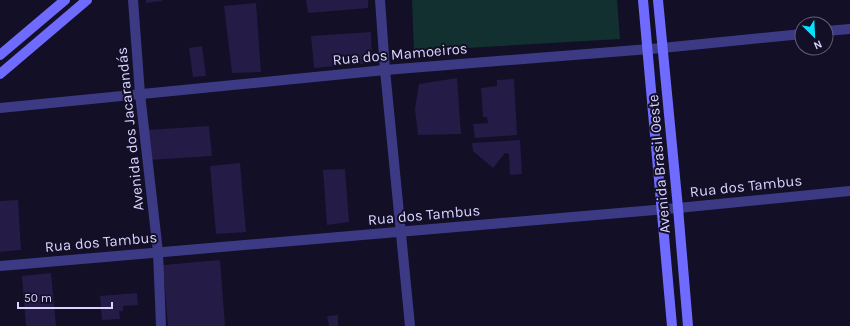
<svg xmlns="http://www.w3.org/2000/svg" width="850" height="326" font-family="Karla,sans-serif">
	<style>
		.green { fill: #12302f }
		.building { fill: #241b47 }
		.lines { fill: none; stroke-linecap: round; stroke-linejoin: round }
		.street { stroke: #3d3a85; stroke-width: 10 }
		.secondary { stroke: #6f6bff; stroke-width: 10 }
		.labels { text-anchor: middle; dominant-baseline: central; stroke-width: 4; stroke-linejoin: round; paint-order: stroke }
		.street-label { font-size: 15px; fill: #d9d4ff; stroke: #130f26 }
	</style>
	<rect width="100%" height="100%" fill="#130f26"/>
	<polygon class="green" points="412,0 617,0 620,39 414,51"/>
	<g class="building">
		<polygon points="146,0 162,0 162,1 146,3"/>
		<polygon points="306,0 368,0 368,8 308,13"/>
		<polygon points="256,3 261,72 232,73 224,6"/>
		<polygon points="371,32 372,63 314,68 311,36"/>
		<polygon points="202,46 206,76 193,77 189,48"/>
		<polygon points="457,78 461,134 418,135 415,109 419,84"/>
		<polygon points="514,79 517,135 475,138 473,124 488,123 487,117 483,117 481,88 497,86 497,80"/>
		<polygon points="209,126 212,156 149,160 147,130"/>
		<polygon points="520,140 522,174 510,175 509,154 505,153 493,168 473,151 472,143"/>
		<polygon points="240,163 246,232 216,234 210,166"/>
		<polygon points="345,169 349,222 327,225 323,170"/>
		<polygon points="18,200 21,250 0,252 0,201"/>
		<polygon points="220,260 225,326 168,326 163,265"/>
		<polygon points="51,273 56,326 26,326 22,276"/>
		<polygon points="137,293 138,305 123,306 123,311 119,311 120,319 102,320 100,296"/>
		<polygon points="338,315 338,326 329,326 327,316"/>
	</g>
	<g class="lines">
		<g class="street">
			<polyline points="133,0 140,94 158,252 161,326"/>
			<polyline points="380,0 385,70 410,326"/>
			<polyline points="826,31 850,29"/>
			<polyline points="0,108 385,70 662,48 802,34"/>
			<polyline points="0,266 678,208 850,191"/>
		</g>
		<g class="secondary">
			<polyline points="643,0 672,326"/>
			<polyline points="658,0 678,208 688,326"/>
			<polyline points="0,55 65,0"/>
			<polyline points="0,74 87,0"/>
		</g>
	</g>
	<g class="labels">
		<g class="street-label">
			<text transform="translate(400 54) rotate(-5)">Rua dos Mamoeiros</text>
			<text transform="translate(130 129) rotate(-96)">Avenida dos Jacarandás</text>
			<text transform="translate(659 164) rotate(-95)">Avenida Brasil Oeste</text>
			<text transform="translate(746 186) rotate(-6)">Rua dos Tambus</text>
			<text transform="translate(424 215) rotate(-5)">Rua dos Tambus</text>
			<text transform="translate(101 242) rotate(-5)">Rua dos Tambus</text>
		</g>
	</g>
	<g transform="translate(814 36) rotate(156)"><circle r="19" fill="#130f26" stroke="#625e7d"/>
	<path d="M0-3L7 15L0 10L-7 15Z" fill="#00e5ff"/>
	<text y="-6" font-size="11" font-weight="bold" text-anchor="middle" fill="#d9d4ff">N</text>
	</g>
	<path d="M18 302v6h94v-6" fill="none" stroke="#d9d4ff" stroke-width="2"/>
	<text x="24" y="302" font-size="12" fill="#d9d4ff" stroke="#130f26" stroke-width="3" paint-order="stroke">50 m</text>
</svg>
